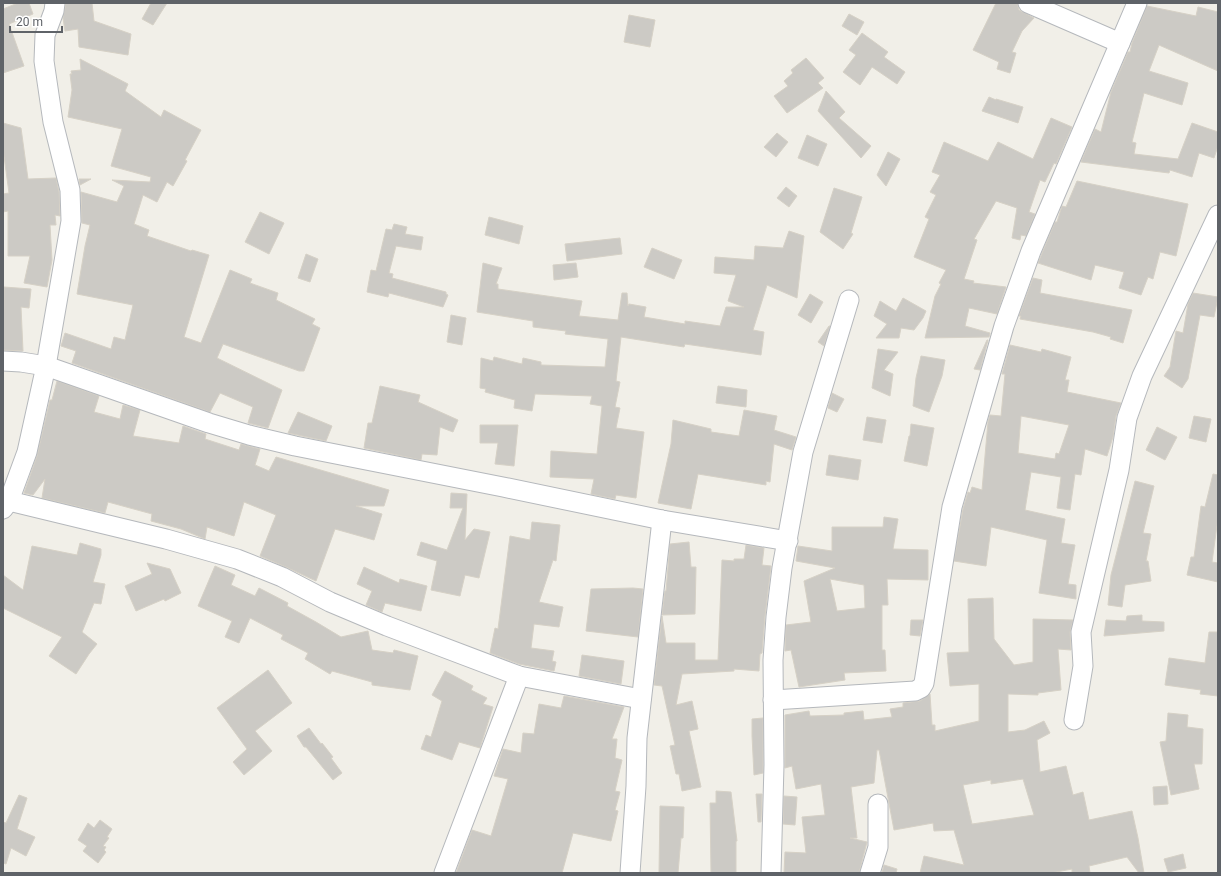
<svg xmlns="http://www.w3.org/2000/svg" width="1221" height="876" font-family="Roboto,sans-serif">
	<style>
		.building { fill: #cccac5; stroke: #d6d1c6; fill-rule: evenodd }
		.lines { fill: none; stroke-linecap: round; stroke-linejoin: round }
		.minor-casing { stroke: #b5b8bc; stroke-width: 21 }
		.minor { stroke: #fff; stroke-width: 19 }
	</style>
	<rect width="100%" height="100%" fill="#f1efe8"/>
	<g class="building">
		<polygon points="18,3 29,3 33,14 9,24 24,66 3,73 3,9"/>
		<polygon points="66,3 92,3 94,21 131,34 128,55 79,47 78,29 65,31 63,18"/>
		<polygon points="151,3 167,3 153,25 142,19"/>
		<polygon points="996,3 1017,3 1019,10 1034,18 1022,31 1012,52 1016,53 1010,73 997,69 999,62 973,50"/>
		<polygon points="1147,6 1196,16 1198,7 1218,12 1218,71 1159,45 1149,71 1188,83 1182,105 1144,93 1132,142 1136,143 1134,154 1178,159 1192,123 1218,132 1218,146 1214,158 1199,153 1192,177 1170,170 1169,173 1081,162 1095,129 1101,132 1111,92 1128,52 1130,52 1132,43"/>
		<polygon points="849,14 864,22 857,35 842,26"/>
		<polygon points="629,15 655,20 650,47 624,42"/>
		<polygon points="862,33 888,52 884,57 905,72 897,84 872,67 860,85 843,72 856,55 849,50"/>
		<polygon points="806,58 824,78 818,83 823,88 787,113 774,96 788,86 784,81 793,73 791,70"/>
		<polygon points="80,59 128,84 125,91 161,117 164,110 201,130 185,160 187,161 173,186 167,182 157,202 143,195 134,224 149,230 147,236 191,251 192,250 209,255 184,337 201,343 230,270 252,279 250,283 278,293 276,300 315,319 312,324 320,328 304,371 299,371 223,344 217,358 282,390 268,428 248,423 253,407 220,393 210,412 72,363 76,351 61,346 65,333 111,349 114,337 125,340 133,305 77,294 85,246 90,225 82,223 81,192 117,202 124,186 112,180 150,182 151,177 111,166 122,129 68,117 72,90 70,74 72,74 71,71 81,70"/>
		<polygon points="826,91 845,112 839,118 871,146 861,158 818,111"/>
		<polygon points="989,97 996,100 996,99 1023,107 1018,123 982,111"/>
		<polygon points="1051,118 1072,127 1056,164 1054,163 1045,182 1040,180 1029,212 1035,214 1026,236 1021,235 1020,240 1012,238 1017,208 996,201 974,239 977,240 964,279 974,281 973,283 1006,287 997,314 969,308 965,326 990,333 989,337 925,338 935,296 941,284 939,283 946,270 914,257 929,219 925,217 936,195 930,192 940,175 932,172 944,142 988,161 998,142 1033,159"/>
		<polygon points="3,123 21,128 28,179 56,178 59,192 60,216 55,215 56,225 50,225 52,260 47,287 24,283 30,256 8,256 8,211 3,212 3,194 9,193 3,149"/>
		<polygon points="777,133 788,142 776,157 764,147"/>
		<polygon points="807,135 827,144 818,166 798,158"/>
		<polygon points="888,152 900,159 886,186 877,175"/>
		<polygon points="79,179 91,179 80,185"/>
		<polygon points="1077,181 1188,204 1176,256 1160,252 1153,279 1148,277 1141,295 1119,288 1124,272 1095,265 1091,280 1038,263 1055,222 1057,222 1062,206 1066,207"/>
		<polygon points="786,187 797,196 789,207 777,198"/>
		<polygon points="834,188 862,197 851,233 853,234 843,249 820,232"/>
		<polygon points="260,212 284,223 269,254 245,242"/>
		<polygon points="489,217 523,226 519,244 485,235"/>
		<polygon points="394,224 407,227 405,234 423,237 421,250 396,246 389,273 393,274 392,278 446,292 446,294 448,295 443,307 389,293 388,297 367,292 371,270 376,271 386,229 392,230"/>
		<polygon points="789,231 804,236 797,298 767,285 753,330 764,332 761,355 685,344 684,347 621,337 616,381 620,382 615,407 620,408 616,428 644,432 636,498 616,495 615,499 591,494 594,479 550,477 551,451 597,454 602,406 590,404 592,396 535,394 532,411 514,408 515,400 485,392 486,389 480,388 481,358 493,361 494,357 522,364 523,358 541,362 541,365 605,367 608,339 565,334 566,331 533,327 533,321 477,312 483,263 502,268 496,284 498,284 498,289 582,301 579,316 618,320 622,293 627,293 628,306 629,304 646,307 644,317 685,324 685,321 720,326 726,307 744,307 728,301 736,275 714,273 715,257 754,260 755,246 783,248"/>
		<polygon points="620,238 622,254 567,261 565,244"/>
		<polygon points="652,248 682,260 674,279 644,267"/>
		<polygon points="306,254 318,259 310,282 298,278"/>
		<polygon points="576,263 578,277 554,280 553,265"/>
		<polygon points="1033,278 1042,280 1040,293 1132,310 1123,343 1110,339 1111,337 1093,332 1020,319 1021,316 1019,316"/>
		<polygon points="4,287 31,289 29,308 21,307 23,351 3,350"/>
		<polygon points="1193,293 1218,297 1214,317 1200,315 1188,379 1182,388 1164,376 1170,367 1176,331 1183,333 1188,304"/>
		<polygon points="810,294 823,302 811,323 798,315"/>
		<polygon points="903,298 926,311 923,318 914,330 901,328 899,338 876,338 887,324 874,316 880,301 896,311"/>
		<polygon points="451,315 466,318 462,345 447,342"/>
		<polygon points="829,326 830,326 824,346 818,342"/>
		<polygon points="987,340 988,340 980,370 974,369"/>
		<path d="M1010,345l31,7 1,-3 29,8 -6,23h4l-2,12 54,11 -5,13 -3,21 -6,19 -22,-7 -4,26 -6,-1 -5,36 -13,-2 4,-31 -30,-5 -6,38 40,9 -4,24 14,2 -7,39 8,1v14l-37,-6 8,-53 -56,-13 -5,39 -32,-5 9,-52 5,-17 2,1 2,-6 10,3 6,-68 2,-7 11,1 4,-42h-3zM1021,416l48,9 -10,29 -3,-1 -1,6 -37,-6z"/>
		<polygon points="878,349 898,352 884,370 893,374 890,396 872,388"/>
		<polygon points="921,356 945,360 942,376 929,412 913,406 916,378"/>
		<polygon points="57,381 99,396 94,412 120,419 123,405 140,410 133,436 179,443 183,426 206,434 205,439 239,450 241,444 260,449 255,465 269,471 276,457 389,490 384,506 356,506 382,514 374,540 335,529 316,581 286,567 260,556 276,515 244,502 234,536 207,527 205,539 181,529 151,521 152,514 108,502 105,513 42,498 45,479 33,495 24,493 37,456 50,400 52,400"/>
		<polygon points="380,386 420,395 418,402 458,420 453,432 440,427 437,455 422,454 421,460 364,448 368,423 372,423"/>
		<polygon points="718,386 747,390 746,407 716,403"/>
		<polygon points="832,393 844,399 837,412 828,408"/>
		<polygon points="744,410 777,416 774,430 796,437 792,450 774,444 770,482 766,481 766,485 698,474 691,509 658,503 671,444 673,420 711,429 711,432 739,436"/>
		<polygon points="298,412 332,426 326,441 288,433"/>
		<polygon points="1194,416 1211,419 1206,442 1189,438"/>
		<polygon points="867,417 886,420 882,443 863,440"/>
		<polygon points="911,424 934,428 927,466 904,461 909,436 910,436"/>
		<polygon points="480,425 518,425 514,466 495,464 498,443 480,443"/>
		<polygon points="1157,427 1177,437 1165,460 1146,450"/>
		<polygon points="829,455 861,460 858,480 826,475"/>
		<polygon points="1213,474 1218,475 1218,518 1212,562 1218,563 1218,582 1187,575 1191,557 1194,557 1201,506 1205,507"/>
		<polygon points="1135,481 1154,486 1143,533 1151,534 1146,561 1148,561 1151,581 1125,585 1122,607 1108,605 1111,575"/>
		<polygon points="451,493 467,494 465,540 474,529 490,532 479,578 465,575 460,596 431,590 437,561 417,555 421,542 447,550 463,508 450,508"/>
		<path d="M884,517l14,2 -5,30 35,1v30l-41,-1 1,26h-6v45h3l1,21 -42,2 1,7 -46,7 -8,-37 -6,1 1,-26 25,-3 -7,-41 31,-13 -39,-7 2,-15 34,5v-24h51zM830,579l34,6 1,23 -28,3z"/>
		<polygon points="532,522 560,525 556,561 553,560 539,602 563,607 559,627 534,624 531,648 554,651 552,661 556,662 554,671 519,664 490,653 495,628 498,629 510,536 530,540"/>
		<polygon points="689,542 691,567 696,567 695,614 662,615 665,591 666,591 670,544"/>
		<polygon points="80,543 101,549 101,555 93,582 105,584 101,604 94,603 82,632 97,644 89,654 76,674 49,656 62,637 3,608 3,575 23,590 32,546 77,555"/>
		<polygon points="746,545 764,548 762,565 771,566 765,616 762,653 760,654 759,671 734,669 734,671 682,674 676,705 692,701 698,729 689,731 701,787 682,791 679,774 676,774 670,746 675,745 662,686 654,685 662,616 666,643 695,643 695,660 718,660 722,560 734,561 734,559 744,559"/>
		<polygon points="147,563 170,569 181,593 165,601 164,599 136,611 125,586 152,574"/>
		<polygon points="215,566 235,575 231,585 255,596 259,588 288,603 287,606 316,622 341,637 368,631 372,650 393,653 394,650 418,656 410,690 372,685 372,682 332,671 330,674 305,659 308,653 281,639 283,635 250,618 239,643 225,637 232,621 198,606"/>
		<polygon points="364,567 399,583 400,579 427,586 421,611 385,603 382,612 366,605 372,591 357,584"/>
		<polygon points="633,588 643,589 638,637 586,631 591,589"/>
		<path d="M993,598l1,41 20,26 19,-3v-43l40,1 -3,12 1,18 -13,-1 3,41 -23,3v2l-30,-1v38l17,-2 19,-9 6,12 -13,7 3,32 26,-6 7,29 10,-3 6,28 43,-9 6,27 6,35h-5l-12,-16 -38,9 1,7h-18v-4l-21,4h-131l4,-17 40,9 -10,-35 -20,1 -1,-8 -39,7 -15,-80h-2l-3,33 -23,4 6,51h-7l17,4 -8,31h-75l1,-21 21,1 -4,-36 23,-2 -4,-31 -25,5 -4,-23 -7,2v-53l24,-4 1,5 34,-1v-2l19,-2 1,9 28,-3 -2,-8 13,-2v-4l17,-2 10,-7 2,31h3v6l44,-10v-37l-29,2 -3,-33 22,-1 -1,-53zM1023,779l11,36 -62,9 -9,-39 28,-5v4z"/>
		<polygon points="1142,615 1142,621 1164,622 1164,631 1104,636 1106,620 1126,621 1127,616"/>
		<polygon points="911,620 923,620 920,636 910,635"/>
		<polygon points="1209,632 1218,632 1218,696 1200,694 1201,690 1165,685 1169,658 1205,663"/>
		<polygon points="582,655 624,661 621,684 579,676"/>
		<polygon points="268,670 292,703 255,731 272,751 244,775 233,762 247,749 217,708"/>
		<polygon points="445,671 473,686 471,690 487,698 483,704 493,707 480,748 459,742 452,760 421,749 426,735 431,737 442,701 432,695"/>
		<polygon points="564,696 624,707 612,739 617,739 615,758 622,760 615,791 620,792 615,810 618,811 611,841 573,833 562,873 456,873 472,830 491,836 508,779 494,776 503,749 521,753 523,733 534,734 539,704 561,708"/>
		<polygon points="1168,713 1188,715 1187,727 1203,729 1202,764 1194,764 1199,789 1171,795 1160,742 1166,741"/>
		<polygon points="763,718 763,773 754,775 752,736 752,719"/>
		<polygon points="309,728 321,744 322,743 333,757 331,758 342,773 333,780 306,747 304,747 297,736"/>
		<polygon points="1167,786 1168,804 1154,805 1153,787"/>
		<polygon points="716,791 731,792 737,841 736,841 736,873 711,873 710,803 716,803"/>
		<polygon points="756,794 762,794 761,822 758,822"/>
		<polygon points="19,795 27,798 17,829 35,837 26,856 11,848 6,864 3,863 3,822 6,823"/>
		<polygon points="784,796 797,797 795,825 783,824"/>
		<polygon points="660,806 684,807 683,838 681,838 678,873 659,873"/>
		<polygon points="100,820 112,829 107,837 109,838 103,846 106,847 104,850 106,852 98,863 83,851 87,846 78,840 88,823 94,828"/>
		<polygon points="1183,854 1186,868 1168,872 1164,859"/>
		<polygon points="884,865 897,869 896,873 882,873"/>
	</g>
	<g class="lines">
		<defs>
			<g id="minor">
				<polyline points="1028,3 1120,43"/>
				<polyline points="3,361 21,362 46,366 209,423 249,435 295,446 503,487 662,520 788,541"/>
				<polyline points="9,501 166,539 237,559 282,577 330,602 387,626 519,676 641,699"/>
				<polyline points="3,509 9,501 27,452 46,366 71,221 70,190 53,122 44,61 45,35 54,11 55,3"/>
				<polyline points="773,700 915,691 921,688 924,683 952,507 1004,326 1031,251 1137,3"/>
				<polyline points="1074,720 1083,666 1081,632 1119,470 1127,418 1142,376 1218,215"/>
				<polyline points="444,873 519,676"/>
				<polyline points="630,873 636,786 637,738 662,520"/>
				<polyline points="771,873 774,765 773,660 776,617 782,568 803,452 849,300"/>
				<polyline points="870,873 878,847 878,804"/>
			</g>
		</defs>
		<use href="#minor" class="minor-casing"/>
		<use href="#minor" class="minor"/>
	</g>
	<rect width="1221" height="876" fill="none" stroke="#5f6368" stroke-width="8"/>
	<path d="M10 26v6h52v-6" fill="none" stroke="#5f6368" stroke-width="2"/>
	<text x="16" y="26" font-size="12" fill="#5f6368" stroke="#ffffff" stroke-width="3" paint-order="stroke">20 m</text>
</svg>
